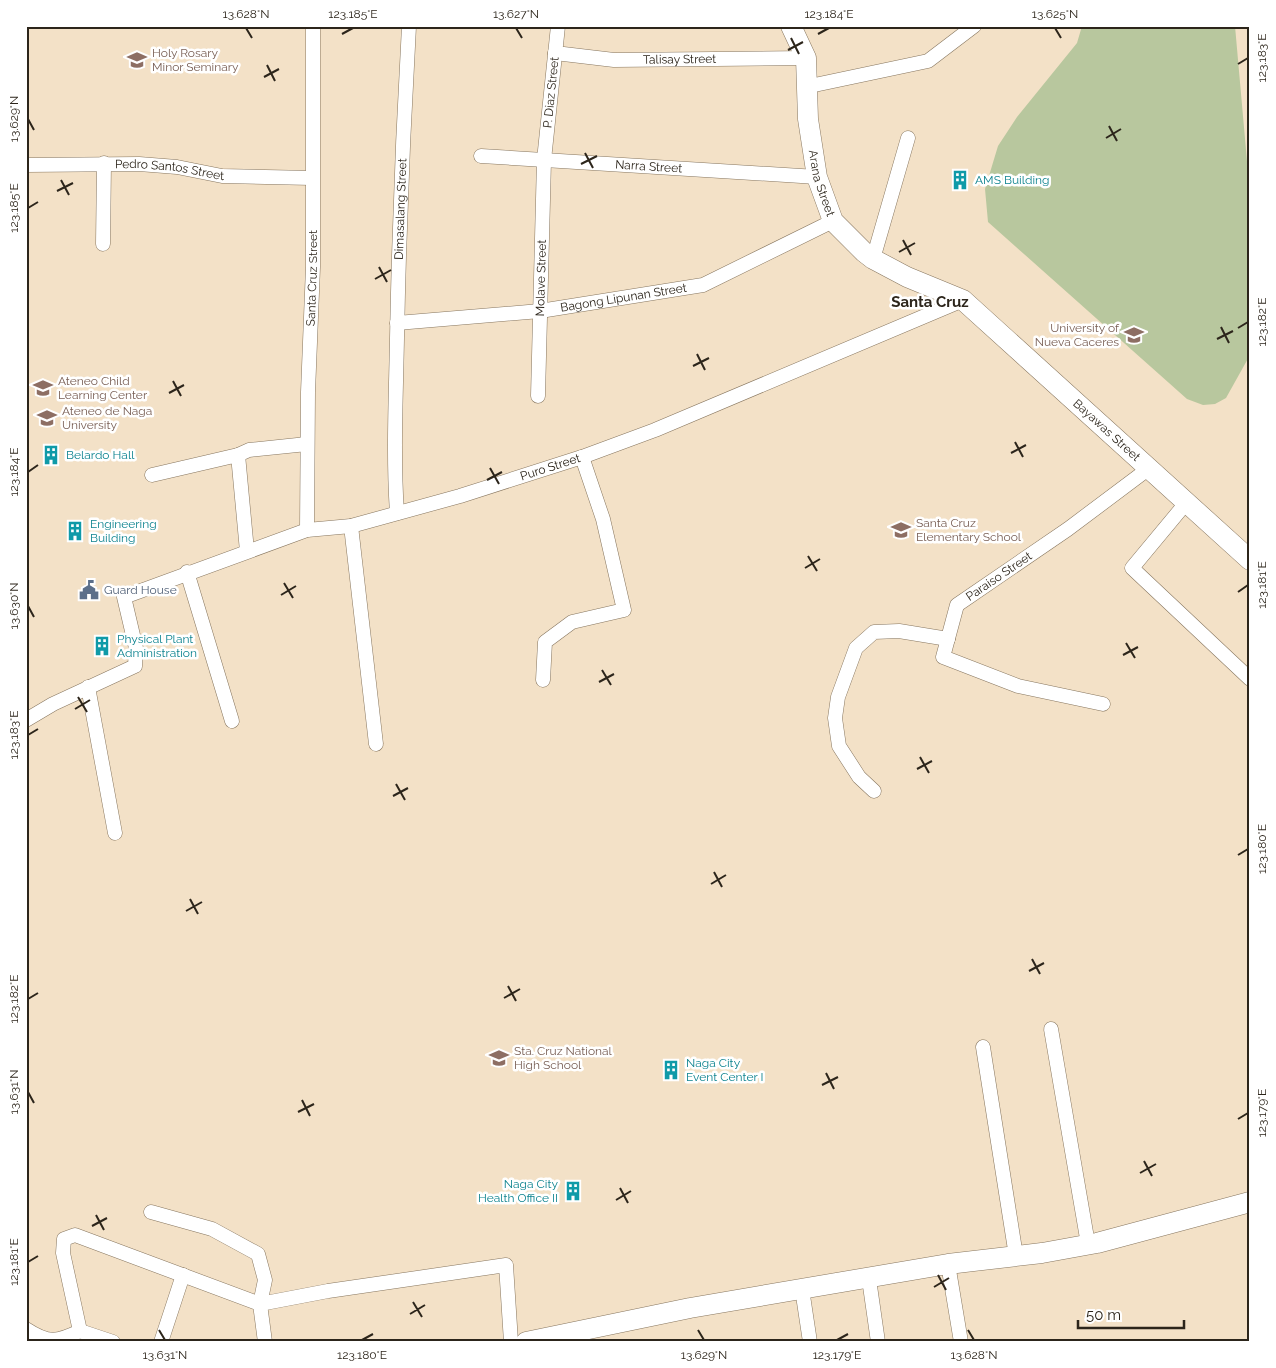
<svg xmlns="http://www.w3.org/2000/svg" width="1276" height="1368" font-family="Raleway,sans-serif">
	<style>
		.green { fill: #b8c79e }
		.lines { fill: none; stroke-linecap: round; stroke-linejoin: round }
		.street-casing { stroke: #87765f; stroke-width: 15 }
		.secondary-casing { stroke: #87765f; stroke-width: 21 }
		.street { stroke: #fff; stroke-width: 14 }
		.secondary { stroke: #fff; stroke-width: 20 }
		.ticks { fill: none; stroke: #2c251b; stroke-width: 2 }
		.labels { text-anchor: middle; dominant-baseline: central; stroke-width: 5; stroke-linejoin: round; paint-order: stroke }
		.education-label { font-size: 12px; fill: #785e54; stroke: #fff; text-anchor: start }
		.street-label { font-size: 12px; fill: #2c251b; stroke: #fff }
		.culture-label { font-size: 12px; fill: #0d838f; stroke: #fff; text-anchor: start }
		.service-label { font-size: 12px; fill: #4e5e75; stroke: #fff; text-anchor: start }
		.quarter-label { font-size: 15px; font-weight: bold; fill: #2c251b; stroke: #fff }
		.neatline { fill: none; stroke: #2c251b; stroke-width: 2 }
		.ticks-label { font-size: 12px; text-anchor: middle; fill: #2c251b }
	</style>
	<rect width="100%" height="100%" fill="#f3e1c7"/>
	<polygon class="green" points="1082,26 1235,26 1250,195 1250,355 1226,398 1215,404 1203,405 1187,399 988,222 985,189 998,146 1017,117 1077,43"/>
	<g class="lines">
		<defs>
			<g id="street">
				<path id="s1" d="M555,53l59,7 192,-2"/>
				<polyline points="805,87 928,61 974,26"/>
				<path id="s2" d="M481,156l336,21"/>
				<path id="s3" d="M26,165l113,-1 38,3 45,9 90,2"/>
				<polyline points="103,244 104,163"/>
				<polyline points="873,259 908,138"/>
				<path id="s4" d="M397,323l143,-12 163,-26 130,-64"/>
				<path id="s5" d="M538,396l6,-236 14,-134"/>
				<polyline points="238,455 249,450 307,444"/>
				<polyline points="152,475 238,455 247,551"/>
				<polyline points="1186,503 1132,568 1250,679"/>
				<path id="s6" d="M397,513c-4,-58 -1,-117 0,-175 2,-104 6,-208 12,-312"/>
				<polyline points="351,526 376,744"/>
				<path id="s7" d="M307,530l1,-138 5,-125v-241"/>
				<polyline points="187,572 232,721"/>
				<polyline points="543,680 545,642 572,622 624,610 603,519 582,457"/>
				<polyline points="88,687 115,833"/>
				<path id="s8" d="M1103,704l-85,-18 -75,-29 14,-52 111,-76 80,-60"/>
				<path id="s9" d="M26,720l27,-16 82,-38 1,-18 -12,-51 183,-67 44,-4 109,-30 122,-39 73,-27 308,-130"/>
				<polyline points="874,791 859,777 839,746 835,718 838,697 856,648 874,632 899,631 948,639"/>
				<polyline points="1051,1029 1088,1244"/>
				<polyline points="983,1047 1016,1256"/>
				<polyline points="151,1212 212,1229 258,1254 265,1280 260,1304 265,1342"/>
				<polyline points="948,1264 961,1342"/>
				<polyline points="869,1279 878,1342"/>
				<polyline points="802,1289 810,1342"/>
				<path d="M26,1329c23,15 31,13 54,2l-17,-78 1,-14 11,-4 185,69 68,-13 178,-26 5,77"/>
				<polyline points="80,1331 113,1342"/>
				<polyline points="161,1342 183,1275"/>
			</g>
			<g id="secondary">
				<path id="s10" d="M791,26l15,32 2,61 9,58 16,44 31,31 9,7 34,18 56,23 287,260"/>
				<polyline points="526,1342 690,1308 948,1264 1042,1253 1097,1243 1250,1202"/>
			</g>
		</defs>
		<use href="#street" class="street-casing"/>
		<use href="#secondary" class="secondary-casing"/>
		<use href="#street" class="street"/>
		<use href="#secondary" class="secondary"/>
	</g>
	<path class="ticks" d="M246,28l6,10M516,28l6,10M1055,28l6,10M342,34l11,-6M818,34l11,-6M791,38l8,16M788,50l15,-8M1238,64l10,-6M267,65l8,16M264,77l15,-8M28,119l6,11M1109,126l8,15M1106,138l15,-9M585,153l8,15M581,164l16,-8M61,180l8,15M57,191l16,-8M28,208l10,-6M903,240l8,15M899,252l16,-9M379,267l8,15M375,279l16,-9M1221,327l8,16M1238,328l10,-6M1217,339l16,-8M697,354l8,16M693,366l16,-8M173,381l8,15M169,393l15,-8M1015,442l8,15M1011,453l15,-8M490,468l9,16M28,472l10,-7M487,480l15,-8M808,556l9,15M805,568l15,-9M284,583l9,15M1238,592l10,-7M281,595l15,-9M28,606l6,11M1126,643l9,15M1123,655l15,-8M602,670l9,15M599,682l15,-8M78,697l9,15M75,709l15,-9M28,735l10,-6M920,757l9,16M917,769l15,-8M396,784l9,16M393,796l15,-8M1238,855l10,-6M714,872l8,15M711,884l15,-9M190,899l8,15M186,911l16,-9M1032,959l8,15M1029,971l15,-8M508,986l8,15M504,998l16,-9M28,999l10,-6M826,1073l8,16M822,1085l16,-8M28,1092l6,11M302,1100l8,16M298,1112l16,-8M1238,1119l10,-6M1144,1161l8,15M1140,1173l16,-9M620,1188l8,15M616,1200l15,-9M96,1215l8,15M92,1226l15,-8M28,1262l10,-6M938,1275l8,15M934,1287l15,-9M413,1302l9,15M410,1314l15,-9M159,1330l6,10M698,1330l6,10M968,1330l6,10M362,1340l11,-6M837,1340l11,-6"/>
	<defs>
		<symbol id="school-bare" viewBox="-9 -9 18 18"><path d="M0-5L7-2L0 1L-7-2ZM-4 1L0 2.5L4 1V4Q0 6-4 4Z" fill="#8d6e63" stroke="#fff" stroke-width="2.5" paint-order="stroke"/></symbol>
		<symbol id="building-bare" viewBox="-9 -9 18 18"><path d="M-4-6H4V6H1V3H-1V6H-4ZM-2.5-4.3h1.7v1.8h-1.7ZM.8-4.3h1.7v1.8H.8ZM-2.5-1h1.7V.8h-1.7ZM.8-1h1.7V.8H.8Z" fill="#0f9aa8" stroke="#fff" stroke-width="2.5" paint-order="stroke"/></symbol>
		<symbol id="university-bare" viewBox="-9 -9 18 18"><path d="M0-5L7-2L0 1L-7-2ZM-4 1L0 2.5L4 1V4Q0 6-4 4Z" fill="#8d6e63" stroke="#fff" stroke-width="2.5" paint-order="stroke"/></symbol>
		<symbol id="civic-bare" viewBox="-9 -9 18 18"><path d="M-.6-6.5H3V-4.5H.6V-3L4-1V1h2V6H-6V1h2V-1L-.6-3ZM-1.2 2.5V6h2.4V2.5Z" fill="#5c6f8a" stroke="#fff" stroke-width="2.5" paint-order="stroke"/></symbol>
	</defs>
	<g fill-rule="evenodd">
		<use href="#school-bare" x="123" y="46" width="28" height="28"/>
		<use href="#building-bare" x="946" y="166" width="28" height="28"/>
		<use href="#university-bare" x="1120" y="321" width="28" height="28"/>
		<use href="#school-bare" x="29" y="374" width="28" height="28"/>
		<use href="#university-bare" x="33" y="404" width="28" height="28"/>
		<use href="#building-bare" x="37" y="441" width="28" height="28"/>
		<use href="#school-bare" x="887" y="516" width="28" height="28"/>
		<use href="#building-bare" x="61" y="517" width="28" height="28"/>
		<use href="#civic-bare" x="75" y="576" width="28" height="28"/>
		<use href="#building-bare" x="88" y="632" width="28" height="28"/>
		<use href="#school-bare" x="485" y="1044" width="28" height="28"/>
		<use href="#building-bare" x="657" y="1056" width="28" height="28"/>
		<use href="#building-bare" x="559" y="1177" width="28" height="28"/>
	</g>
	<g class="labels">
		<g class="education-label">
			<text x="152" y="53">Holy Rosary<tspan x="152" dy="14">Minor Seminary</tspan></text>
			<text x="1119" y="328" text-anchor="end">University of<tspan x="1119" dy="14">Nueva Caceres</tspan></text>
			<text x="58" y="381">Ateneo Child<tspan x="58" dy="14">Learning Center</tspan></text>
			<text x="62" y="411">Ateneo de Naga<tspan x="62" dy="14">University</tspan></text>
			<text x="916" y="523">Santa Cruz<tspan x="916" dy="14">Elementary School</tspan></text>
			<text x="514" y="1051">Sta. Cruz National<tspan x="514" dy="14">High School</tspan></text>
		</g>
		<g class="street-label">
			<text stroke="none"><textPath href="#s1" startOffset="125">Talisay Street</textPath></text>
			<text stroke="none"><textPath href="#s5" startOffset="304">P. Diaz Street</textPath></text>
			<text stroke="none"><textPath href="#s2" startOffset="168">Narra Street</textPath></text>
			<text stroke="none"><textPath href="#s3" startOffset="144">Pedro Santos Street</textPath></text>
			<text stroke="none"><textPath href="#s10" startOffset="162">Arana Street</textPath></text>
			<text stroke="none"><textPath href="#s6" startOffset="304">Dimasalang Street</textPath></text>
			<text stroke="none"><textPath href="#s7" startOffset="252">Santa Cruz Street</textPath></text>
			<text stroke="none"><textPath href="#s5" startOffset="118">Molave Street</textPath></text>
			<text stroke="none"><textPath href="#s4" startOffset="228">Bagong Lipunan Street</textPath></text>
			<text stroke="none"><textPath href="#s10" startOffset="550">Bayawas Street</textPath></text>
			<text stroke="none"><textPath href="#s9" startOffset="639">Puro Street</textPath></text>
			<text stroke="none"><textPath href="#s8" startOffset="272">Paraiso Street</textPath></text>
		</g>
		<g class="culture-label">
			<text x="975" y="180">AMS Building</text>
			<text x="66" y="455">Belardo Hall</text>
			<text x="90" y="524">Engineering<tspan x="90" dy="14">Building</tspan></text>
			<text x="117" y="639">Physical Plant<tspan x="117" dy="14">Administration</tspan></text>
			<text x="686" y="1063">Naga City<tspan x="686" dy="14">Event Center I</tspan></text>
			<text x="558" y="1184" text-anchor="end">Naga City<tspan x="558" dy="14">Health Office II</tspan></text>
		</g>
		<g class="service-label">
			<text x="104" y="590">Guard House</text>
		</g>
		<g class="quarter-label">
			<text x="930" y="302">Santa Cruz</text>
		</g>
	</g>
	<rect width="1276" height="1368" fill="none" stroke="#ffffff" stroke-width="55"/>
	<path d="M1078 1320v8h106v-8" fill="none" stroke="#2c251b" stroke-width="2.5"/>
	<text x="1086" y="1320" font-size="15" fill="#2c251b" stroke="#ffffff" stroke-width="4" paint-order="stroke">50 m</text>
	<rect x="28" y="28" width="1220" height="1312" class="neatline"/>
	<g class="ticks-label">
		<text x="246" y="18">13.628°N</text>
		<text x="353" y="18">123.185°E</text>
		<text x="516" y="18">13.627°N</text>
		<text x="829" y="18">123.184°E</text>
		<text x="1055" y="18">13.625°N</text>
		<text transform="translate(1262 58) rotate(-90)" y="4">123.183°E</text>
		<text transform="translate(14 119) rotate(-90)" y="4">13.629°N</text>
		<text transform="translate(14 208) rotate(-90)" y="4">123.185°E</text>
		<text transform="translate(1262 322) rotate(-90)" y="4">123.182°E</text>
		<text transform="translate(14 472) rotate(-90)" y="4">123.184°E</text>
		<text transform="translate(1262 585) rotate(-90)" y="4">123.181°E</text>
		<text transform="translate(14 606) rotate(-90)" y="4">13.630°N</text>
		<text transform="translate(14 735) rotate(-90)" y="4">123.183°E</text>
		<text transform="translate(1262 849) rotate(-90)" y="4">123.180°E</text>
		<text transform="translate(14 999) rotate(-90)" y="4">123.182°E</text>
		<text transform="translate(14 1092) rotate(-90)" y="4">13.631°N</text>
		<text transform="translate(1262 1113) rotate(-90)" y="4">123.179°E</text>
		<text transform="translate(14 1262) rotate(-90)" y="4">123.181°E</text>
		<text x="165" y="1359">13.631°N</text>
		<text x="362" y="1359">123.180°E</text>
		<text x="704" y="1359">13.629°N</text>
		<text x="837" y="1359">123.179°E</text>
		<text x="974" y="1359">13.628°N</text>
	</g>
</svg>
